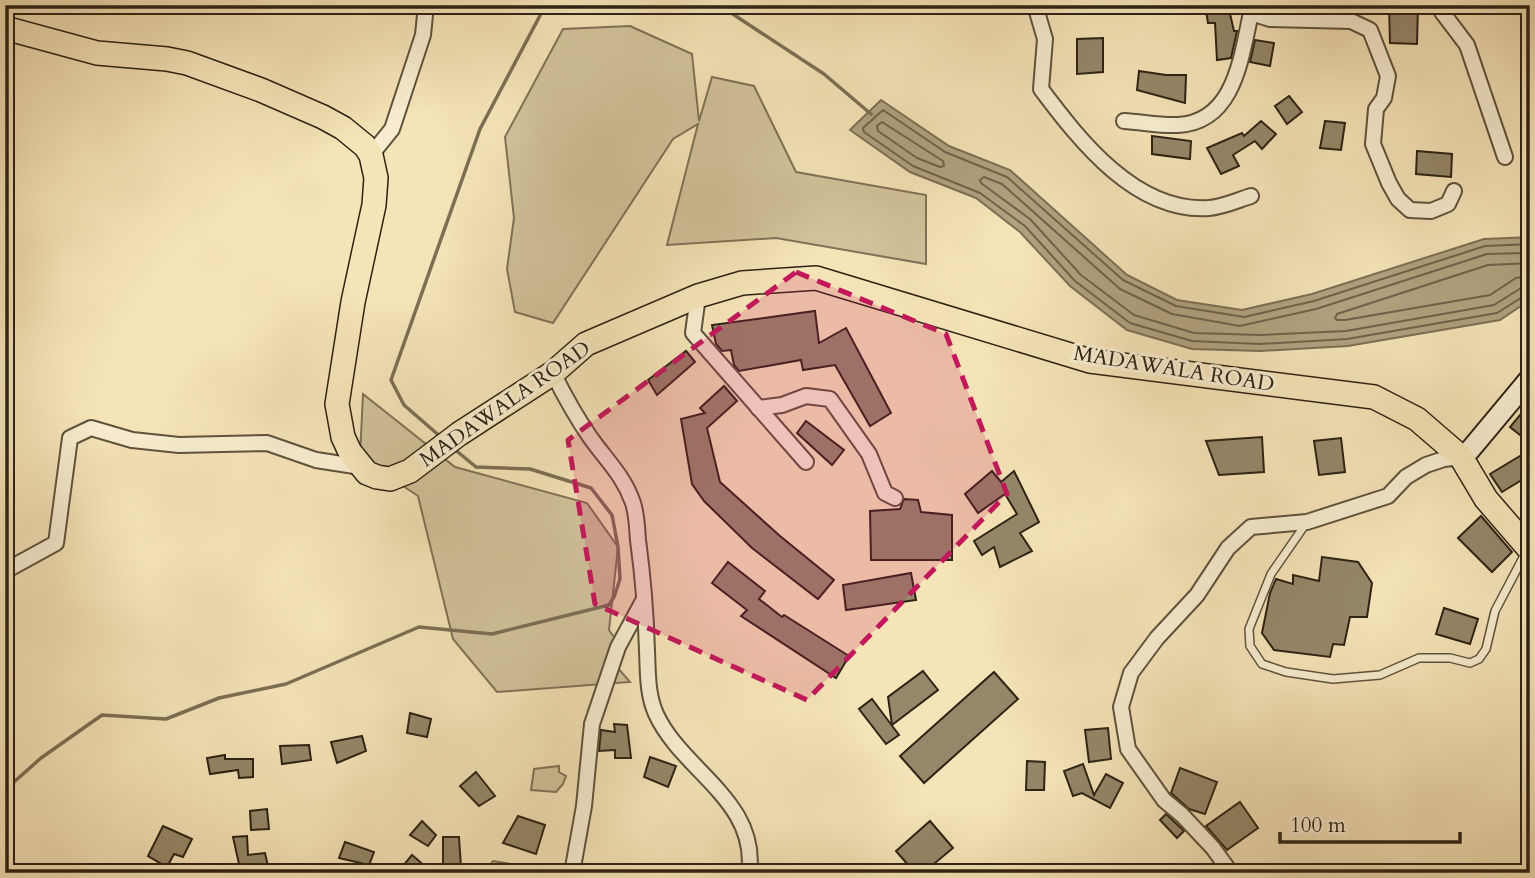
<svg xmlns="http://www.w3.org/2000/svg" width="1535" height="878" font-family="Cardo,serif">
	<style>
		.green { fill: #d3c39c; stroke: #807258; stroke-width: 2 }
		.water { fill: #b1a280; stroke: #7c6f55; stroke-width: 2 }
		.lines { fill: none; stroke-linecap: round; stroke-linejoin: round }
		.shore { stroke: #6f624a; stroke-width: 2 }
		.stream { stroke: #7c6f55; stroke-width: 3.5 }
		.building { fill: #958769; stroke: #2d2214; stroke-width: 2 }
		.lane-casing { stroke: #5f523d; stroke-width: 10 }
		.street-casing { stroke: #5f523d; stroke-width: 18 }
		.secondary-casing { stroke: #2d2214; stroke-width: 23 }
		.primary-casing { stroke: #2d2214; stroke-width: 26 }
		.lane { stroke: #f8edd1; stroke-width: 7 }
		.street { stroke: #f8edd1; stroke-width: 14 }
		.secondary { stroke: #f8edd1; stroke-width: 19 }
		.primary { stroke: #f5e4b8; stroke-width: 23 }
		.marked { fill: #c2185b; fill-opacity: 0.2; stroke: #c2185b; stroke-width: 5; stroke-dasharray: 14 9; stroke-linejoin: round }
		.labels { text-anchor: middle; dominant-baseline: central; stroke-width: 6; stroke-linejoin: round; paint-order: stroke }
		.street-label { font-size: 21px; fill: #2d2214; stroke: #f8edd1 }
	</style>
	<rect width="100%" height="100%" fill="#f5e4b8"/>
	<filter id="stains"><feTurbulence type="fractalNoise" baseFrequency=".00286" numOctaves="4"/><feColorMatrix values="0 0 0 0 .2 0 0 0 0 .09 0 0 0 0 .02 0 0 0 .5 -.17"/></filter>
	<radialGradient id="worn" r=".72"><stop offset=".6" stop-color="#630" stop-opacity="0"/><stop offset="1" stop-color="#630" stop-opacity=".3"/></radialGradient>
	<g class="green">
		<polygon points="630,26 692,54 699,121 712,77 754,86 796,172 926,195 926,264 776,238 667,245 698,124 673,139 553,323 515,312 507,269 514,218 505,137 563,29"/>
		<polygon points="363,394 455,467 587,503 618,547 609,630 614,637 616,666 630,682 497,692 453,639 418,496 360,457"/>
		<polygon points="559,766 559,772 566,776 563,784 556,792 531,790 534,769"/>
		<polygon points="493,861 546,870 546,873 483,873"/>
	</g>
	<polygon class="water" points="881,100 949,146 1010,170 1127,275 1177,300 1242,310 1312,294 1484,239 1530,237 1530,300 1500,320 1348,346 1260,351 1192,349 1127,330 1070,286 1020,232 976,198 910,172 850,130"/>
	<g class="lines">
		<g class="shore">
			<polygon points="882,122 943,161 944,166 940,167 917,158 878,131 877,126"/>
			<polyline points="1530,244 1485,246 1314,301 1244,317 1176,306 1123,280 1007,177 945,152 883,110 863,128 864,132 913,166 980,193 1025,226 1075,281 1130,323 1192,341 1260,344 1347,339 1497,313 1524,296 1530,295"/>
			<polyline points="1530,253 1487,254 1316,309 1240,326 1172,314 1120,289 1002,184 984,177 980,180 981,183 1030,219 1081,275 1134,315 1194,333 1260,335 1346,331 1494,305 1521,288 1530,286"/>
			<polyline points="1530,263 1488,265 1337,314 1335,318 1337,320 1345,320 1490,295 1516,278 1530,276"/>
		</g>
		<g class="stream">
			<polyline points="516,5 544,8"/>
			<polyline points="719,5 824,74 871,114"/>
			<polyline points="442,438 404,405 391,380 480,129 544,8 549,5"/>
			<polyline points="5,790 41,758 102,715 166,719 219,698 286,684 419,627 492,634 609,605 614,597 620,579 618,547 612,515 591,488 530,469 476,467 453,448"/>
		</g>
	</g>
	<g class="building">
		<polygon points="1205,5 1228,5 1234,31 1237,31 1231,58 1217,60 1215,23 1208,23"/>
		<polygon points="1389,5 1418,5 1417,44 1390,43"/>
		<polygon points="1103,38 1103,72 1077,74 1077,39"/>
		<polygon points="1255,40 1274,43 1270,66 1250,62"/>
		<polygon points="1139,71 1166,75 1186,75 1185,103 1137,90"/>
		<polygon points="1289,96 1302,112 1287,124 1275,106"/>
		<polygon points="1261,121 1276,134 1262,149 1255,141 1233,155 1239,166 1221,174 1207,148 1242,133 1244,136"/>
		<polygon points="1325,121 1345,123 1341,150 1320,148"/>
		<polygon points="1152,136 1191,141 1190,159 1152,154"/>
		<polygon points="1417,151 1452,154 1451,177 1416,174"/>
		<polygon points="815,311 819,343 846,328 891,413 870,426 835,365 803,370 801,360 739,371 734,365 731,350 722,351 716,344 712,325"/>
		<polygon points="686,351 695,362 657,395 648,380"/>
		<polygon points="724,386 737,401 707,428 720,482 780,536 834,580 818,599 752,548 704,501 692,484 681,419 705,413 700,408"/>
		<polygon points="1530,403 1530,443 1510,427"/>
		<polygon points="806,421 844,450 832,465 797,433"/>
		<polygon points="1262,437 1264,472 1219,475 1206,441"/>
		<polygon points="1341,438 1345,472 1319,475 1314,441"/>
		<polygon points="1530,450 1530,475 1502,492 1490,474"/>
		<polygon points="992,471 1001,482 1014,471 1039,522 1020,533 1032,551 1000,567 994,547 982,555 974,541 1017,514 1005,494 978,513 965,494"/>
		<polygon points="904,499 918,500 921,512 952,515 952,560 871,560 870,511 900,509"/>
		<polygon points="1481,516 1512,552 1492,572 1458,538"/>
		<polygon points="1322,557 1358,562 1372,583 1367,617 1350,617 1344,645 1333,644 1330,657 1274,650 1262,633 1270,593 1276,579 1293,584 1293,575 1319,581"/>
		<polygon points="728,562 765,591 759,599 782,617 784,615 849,656 836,678 741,616 747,610 712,583"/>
		<polygon points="911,573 916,600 846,610 843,585"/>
		<polygon points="1444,608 1478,619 1470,644 1436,634"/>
		<polygon points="923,671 938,690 892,725 888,697"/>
		<polygon points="994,672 1018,699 924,783 900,756"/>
		<polygon points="872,699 899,735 886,744 859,709"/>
		<polygon points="410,713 431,719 427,737 407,733"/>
		<polygon points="614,724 627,725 631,758 615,758 615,750 599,751 601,730 615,732"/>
		<polygon points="1108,728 1111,759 1089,762 1085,730"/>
		<polygon points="362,736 366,751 337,763 331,742"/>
		<polygon points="309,745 311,760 282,764 280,746"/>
		<polygon points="225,755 225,759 253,759 253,777 239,778 238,770 210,774 207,758"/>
		<polygon points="650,757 676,766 668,787 644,777"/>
		<polygon points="1027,761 1045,762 1044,790 1026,790"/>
		<polygon points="1083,764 1094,795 1106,774 1123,783 1110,808 1082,793 1073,796 1064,771"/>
		<polygon points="1180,768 1217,782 1205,814 1189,809 1171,793"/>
		<polygon points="476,772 495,796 479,806 460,786"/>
		<polygon points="1240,802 1258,828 1227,850 1206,826"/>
		<polygon points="267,809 269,829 251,830 250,811"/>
		<polygon points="1166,814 1184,831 1177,838 1160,820"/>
		<polygon points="518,816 545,825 536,854 503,843"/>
		<polygon points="422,821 436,835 428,846 410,835"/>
		<polygon points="930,821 953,848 923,873 915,873 896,851"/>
		<polygon points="163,826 192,839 183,857 174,854 167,867 148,856"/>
		<polygon points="247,836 248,855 265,853 268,866 248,868 248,873 241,873 233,837"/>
		<polygon points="443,837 459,837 461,867 443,864"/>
		<polygon points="345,842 374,852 369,865 339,858"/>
		<polygon points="412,855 433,873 397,873"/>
	</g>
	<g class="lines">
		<defs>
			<polyline id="lane" points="1307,522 1271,574 1249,629 1250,646 1262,664 1286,672 1333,679 1380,675 1419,658 1450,658 1470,663 1479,659 1486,649 1495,611 1526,552"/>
			<g id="street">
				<path d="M1035,5l10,34 -4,50c39,52 95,124 168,119 14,-1 29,-8 42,-12"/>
				<polyline points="1249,5 1251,13 1270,19 1351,21 1370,30 1388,76 1384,98 1376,109 1373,144 1389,183 1398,199 1410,210 1431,211 1448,204 1454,191"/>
				<polyline points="1440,5 1442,12 1467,45 1505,157"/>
				<path d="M1124,121c18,1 37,5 54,4 57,-3 63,-68 73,-112"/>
				<polyline points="371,155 392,129 423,35 426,5"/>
				<polyline points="698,296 693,333 806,462"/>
				<path d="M553,373c11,22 23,44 37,64 16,23 34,39 43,66 4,12 4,26 5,37 5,37 8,74 9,111 1,21 0,43 9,63 26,57 103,87 93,159"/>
				<polyline points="758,408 782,405 806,396 830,399 869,454 885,493 895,498"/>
				<polyline points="5,571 56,543 70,438 91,428 132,440 179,445 267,443 316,460 361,467"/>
				<polyline points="572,873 584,806 592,724 618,647 644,599"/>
				<polyline points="1231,873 1213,848 1182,815 1164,800 1128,749 1121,707 1131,673 1157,638 1197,595 1228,548 1251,527 1307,522 1388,496 1406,477 1426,465 1444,459 1461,457"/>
			</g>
			<polyline id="secondary" points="1461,457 1470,450 1530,378"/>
			<polyline id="primary" points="5,28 97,53 167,59 187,63 261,90 323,117 343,128 365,146 371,155 376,178 374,205 353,302 337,404 343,437 350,452 367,473 377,477 390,479 410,471 459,434 553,373 586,344 698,296 742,283 816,278 1090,361 1374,397 1417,419 1461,457 1486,499 1530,550"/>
		</defs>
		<use href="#lane" class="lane-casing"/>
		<use href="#street" class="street-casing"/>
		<use href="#secondary" class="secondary-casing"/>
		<use href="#primary" class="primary-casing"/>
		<use href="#lane" class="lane"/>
		<use href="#street" class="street"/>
		<use href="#secondary" class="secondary"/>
		<use href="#primary" class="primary"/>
	</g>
	<path class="marked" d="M796,272l150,62 61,160 -200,206 -212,-96 -27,-164z"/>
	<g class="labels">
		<g class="street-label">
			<text transform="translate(1174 369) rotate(9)">MADAWALA ROAD</text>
			<text transform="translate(505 404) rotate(-35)">MADAWALA ROAD</text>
		</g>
	</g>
	<rect width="1535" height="878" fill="none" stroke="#f5e4b8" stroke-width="28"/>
	<rect x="7" y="7" width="1521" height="864" fill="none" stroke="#2d2214" stroke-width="3.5"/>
	<rect x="14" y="14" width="1507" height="850" fill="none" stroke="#2d2214" stroke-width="2"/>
	<path d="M1280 832v10h180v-10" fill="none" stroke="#2d2214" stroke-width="3.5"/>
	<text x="1290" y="832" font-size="21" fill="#2d2214" stroke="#f8edd1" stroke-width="5" paint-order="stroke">100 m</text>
	<rect width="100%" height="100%" filter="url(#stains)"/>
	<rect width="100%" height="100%" fill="url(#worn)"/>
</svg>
